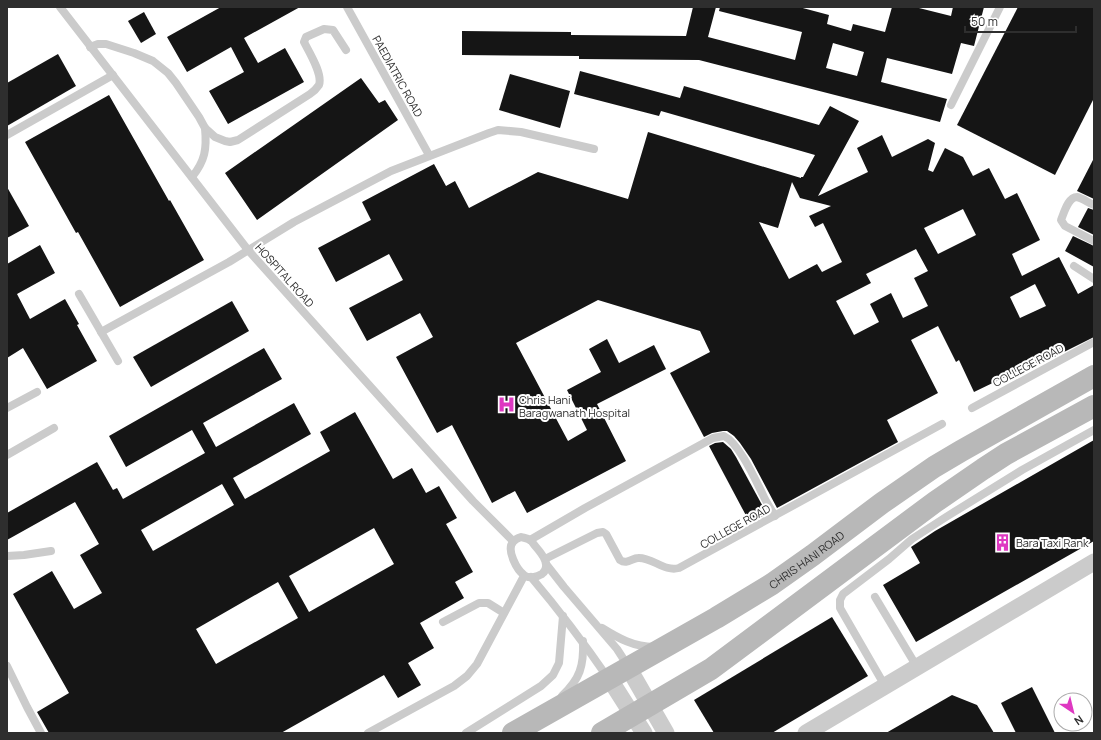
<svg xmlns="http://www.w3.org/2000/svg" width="1101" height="740" font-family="Manrope,sans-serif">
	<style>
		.building { fill: #151515; fill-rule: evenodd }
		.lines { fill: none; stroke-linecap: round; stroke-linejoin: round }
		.service { stroke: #cbcbcb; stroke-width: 8 }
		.minor { stroke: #cbcbcb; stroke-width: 17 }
		.secondary { stroke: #b8b8b8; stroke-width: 22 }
		.labels { text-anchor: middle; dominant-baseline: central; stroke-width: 4; stroke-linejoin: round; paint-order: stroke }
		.street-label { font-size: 11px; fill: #2e2e2e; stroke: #fff }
		.poi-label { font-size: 11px; fill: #2e2e2e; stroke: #fff; text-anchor: start }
	</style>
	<rect width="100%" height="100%" fill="#fff"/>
	<g class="building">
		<polygon points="221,7 300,7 244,38 258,63 285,48 304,82 228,124 209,91 244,72 231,47 187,72 167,37"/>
		<path d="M693,7h23l-8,30 87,23 7,-28 -83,-21 1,-4h79l30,8 -2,9 24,7 2,-7 32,8 7,-25h23l36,9 2,-9h31l-10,39 -13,-3 -9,31 -65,-16 -6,24 66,17 -7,23 -241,-62 -120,-1v-3l-117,-1v-24l109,1v3l115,1zM833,43l31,9 -7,24 -31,-8z"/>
		<polygon points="1018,7 1094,7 1094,98 1055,175 957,125"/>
		<polygon points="144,12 156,34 141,43 128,21"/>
		<polygon points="58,54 76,86 7,126 7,83"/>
		<path d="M580,71l100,27 4,-12 135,39 11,-19 29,15 -41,75 50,-24 -11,-24 25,-13 10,22 36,-18 7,4 -7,27 5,2 12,-24 18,9 10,19 16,-8 16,31 12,-6 23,47 -28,14 10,22 37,-19 19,37 16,-9v52l-64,32 -2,-3 -54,26 -15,-32 -3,2 -18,-36 -27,14 27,53 -51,27 11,22 -121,66 -26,-49 -11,-16 -6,-7 -7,-5h-4l-11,2 -8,4 -34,-64 40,-21 -10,-21 -102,-31 -82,43 52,98 19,-11 -20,-40 34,-18 -12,-23 18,-10 12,24 35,-18 12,24 -69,35 29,57 -99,52 -12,-22 -23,12 -40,-78 -15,8 -41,-76 37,-20 -13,-24 -53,28 -18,-33 54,-28 -14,-26 -53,28 -18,-34 53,-28 -9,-18 72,-38 12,22 9,-5 14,27 69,-36 90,27 20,-67 153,46v-1h2l12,-22 -154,-44 -2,5 -85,-22zM792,182l8,16 31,8 -22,10 6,11 8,-4 19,39 -20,10 -5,-8 -28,15 -30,-57 19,6zM963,209l13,26 -38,19 -14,-26zM916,249l12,22 -14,7 14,28 -25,12 -12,-25 -21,11 9,18 -25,13 -18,-34 35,-18 -5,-9zM1035,284l11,22 -26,12 -10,-21z"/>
		<polygon points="510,74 570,91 560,128 499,110"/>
		<polygon points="361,78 379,103 385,100 398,120 257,220 225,173"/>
		<polygon points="109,95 169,201 170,200 204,260 120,307 78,232 76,233 25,142"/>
		<polygon points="1094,158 1094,199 1077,191"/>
		<polygon points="7,187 29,226 7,238"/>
		<polygon points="1088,208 1094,210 1094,235 1078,227"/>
		<polygon points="1073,236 1094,246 1094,267 1065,251"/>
		<polygon points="40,245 55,273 17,294 30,319 65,299 79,324 77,325 97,361 47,389 23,348 7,358 7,264"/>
		<polygon points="232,301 249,331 151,387 133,357"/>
		<path d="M264,348l18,31 -79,44 13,24 78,-44 17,31 -78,44 12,21 85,-48 -10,-19 35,-20 38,67 19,-11 14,25 13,-7 18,32 -11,6 27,48 -18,10 9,16 -44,25 14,25 -26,15 13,22 -23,13 -14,-23 -103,58h-232l-12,-21 32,-19 -56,-99 39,-23 22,38 28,-16 -22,-38 19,-11 -24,-42 -68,38v-27l90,-51 16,28 4,-2 6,11 82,-46 -13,-23 -66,37 -17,-31zM222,484l12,21 -81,46 -12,-21zM374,528l20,36 -85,48 -20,-36zM278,582l20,36 -82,46 -20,-35z"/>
		<polygon points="1094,440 1094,541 916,642 883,585 920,563 911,547 935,531"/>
		<polygon points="723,442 731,449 736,457 767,514 750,523 709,446 715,443"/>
		<polygon points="832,617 868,676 772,733 714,733 694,700"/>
		<polygon points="1032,687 1055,733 1016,733 1001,703"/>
		<polygon points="952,695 977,705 994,733 886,733"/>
	</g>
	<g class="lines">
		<g class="service">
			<polyline points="60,7 248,250 473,501 513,541"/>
			<polyline points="347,7 429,155"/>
			<path d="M90,47l8,-3h8l28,9 19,8 15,12 8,10 23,34 6,11 10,9 10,4 5,1 8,-2 72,-46c3,-2 7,-6 9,-9 4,-11 -10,-33 -15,-43l2,-5 18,-8 9,1 13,20"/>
			<polyline points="951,105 1000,7"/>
			<polyline points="7,135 113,75"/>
			<path d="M192,177c13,-16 15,-28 13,-49"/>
			<path d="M1094,205c-5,-2 -12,-7 -17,-8 -9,0 -13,16 -16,23l4,6 29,15"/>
			<polyline points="1074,266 1094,279"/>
			<polyline points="79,294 118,361"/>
			<polyline points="101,332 229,262 294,222 391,171 489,133 498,130 521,132 594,149"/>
			<polyline points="7,408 37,392"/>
			<polyline points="972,408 1094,342"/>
			<polyline points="7,455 54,428"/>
			<path d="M521,537c3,1 6,1 9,3 2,1 4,5 6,7 6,7 16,19 6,27 -5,3 -14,5 -18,1 -7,-5 -18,-25 -11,-33 2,-3 5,-4 8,-5z"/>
			<path d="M530,540l55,-32 128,-70 11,-2c15,7 31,43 39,59 3,7 8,14 12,21"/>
			<polyline points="7,556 24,555 51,551"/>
			<path d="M545,559l52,-26 6,-1 3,2 14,26c7,5 12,-2 18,-2 14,-1 26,14 41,10l263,-144"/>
			<polyline points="546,564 564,587 617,649 628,666"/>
			<path d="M531,577c27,32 53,66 77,101"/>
			<polyline points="875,597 917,667"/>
			<polyline points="443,622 479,603 488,603 504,613"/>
			<path d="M602,628c16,10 32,19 52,19"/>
			<polyline points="7,666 27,707 41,733"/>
			<polyline points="885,686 840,608 840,600 843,594 889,559 912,539 946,517 1022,470 1094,430"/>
			<path d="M562,696c18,-17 22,-30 21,-55"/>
			<polyline points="368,733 454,686 467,676 477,664 524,576"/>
			<polyline points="466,733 541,686 553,675 559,663 563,616"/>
		</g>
		<g class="minor">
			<polyline points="628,667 666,733"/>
			<polyline points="609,678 644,733"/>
			<polyline points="806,733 1094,562"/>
		</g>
		<g class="secondary">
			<path id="s1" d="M513,733l203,-115 56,-34 41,-29 69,-52 52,-36 27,-16 133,-75"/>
			<polyline points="602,733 711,669 935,502 983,469 1006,454 1094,406"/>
		</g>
	</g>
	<defs>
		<symbol id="hospital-bare" viewBox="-9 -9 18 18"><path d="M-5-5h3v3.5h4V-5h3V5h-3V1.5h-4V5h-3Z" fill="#de38c1" stroke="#fff" stroke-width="2.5" paint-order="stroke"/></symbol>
		<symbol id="building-bare" viewBox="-9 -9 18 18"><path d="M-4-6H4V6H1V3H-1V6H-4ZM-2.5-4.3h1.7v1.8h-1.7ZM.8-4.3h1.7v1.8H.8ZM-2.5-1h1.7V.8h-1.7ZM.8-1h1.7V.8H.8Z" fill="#de38c1" stroke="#fff" stroke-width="2.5" paint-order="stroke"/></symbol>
	</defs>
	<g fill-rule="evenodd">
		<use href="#hospital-bare" x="494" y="392" width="25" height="25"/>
		<use href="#building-bare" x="990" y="530" width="25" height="25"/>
	</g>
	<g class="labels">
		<g class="street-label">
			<text transform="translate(398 76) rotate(61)">PAEDIATRIC ROAD</text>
			<text transform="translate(285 275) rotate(48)">HOSPITAL ROAD</text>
			<text transform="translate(1028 365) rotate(-28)">COLLEGE ROAD</text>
			<text transform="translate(735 526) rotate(-29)">COLLEGE ROAD</text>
			<text stroke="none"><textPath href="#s1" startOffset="341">CHRIS HANI ROAD</textPath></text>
		</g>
		<g class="poi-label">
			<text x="519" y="399">Chris Hani<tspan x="519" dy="13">Baragwanath Hospital</tspan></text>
			<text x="1016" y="542">Bara Taxi Rank</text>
		</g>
	</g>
	<rect width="1101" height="740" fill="none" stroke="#2e2e2e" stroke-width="16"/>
	<g transform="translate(1073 712) rotate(145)"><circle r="19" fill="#ffffff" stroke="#ababab"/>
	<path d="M0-3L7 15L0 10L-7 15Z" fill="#de38c1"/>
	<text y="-6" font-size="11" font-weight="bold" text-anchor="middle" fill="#2e2e2e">N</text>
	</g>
	<path d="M965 26v6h111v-6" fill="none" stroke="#2e2e2e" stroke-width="2"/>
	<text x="971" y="26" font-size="12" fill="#2e2e2e" stroke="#ffffff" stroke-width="3" paint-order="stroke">50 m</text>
</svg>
